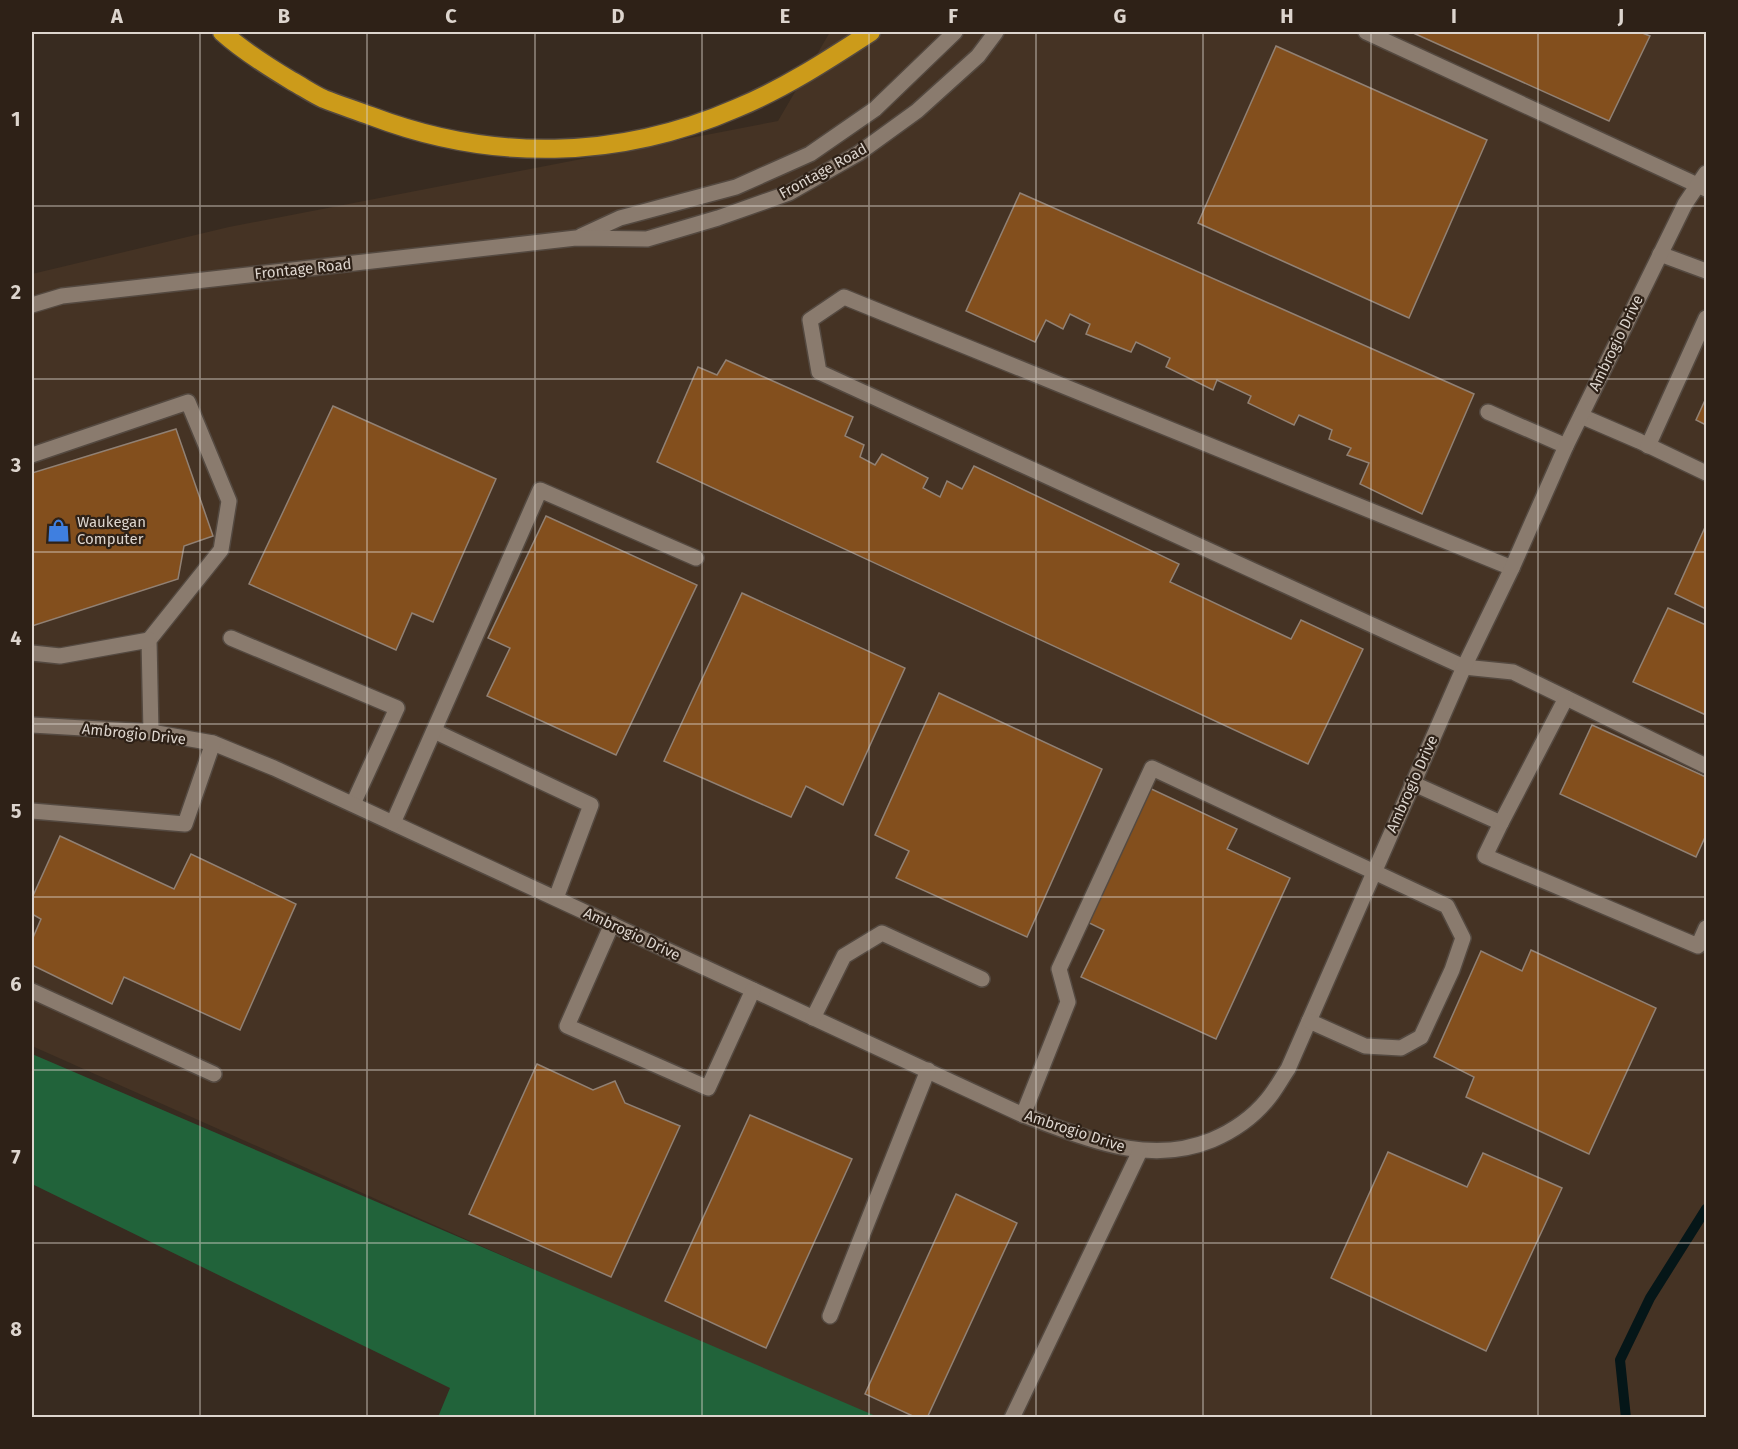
<svg xmlns="http://www.w3.org/2000/svg" width="1738" height="1449" font-family="'Fira Sans',sans-serif">
	<style>
		.built { fill: #453324 }
		.forest { fill: #21633a }
		.lines { fill: none; stroke-linecap: round; stroke-linejoin: round }
		.stream { stroke: #051618; stroke-width: 10 }
		.building { fill: #834f1d; stroke: #918174; stroke-width: 1.5 }
		.minor-casing { stroke: #544940; stroke-width: 18 }
		.highway-casing { stroke: #544940; stroke-width: 21 }
		.minor { stroke: #8a7b6e; stroke-width: 15 }
		.highway { stroke: #cc9b1a; stroke-width: 18 }
		.grid { fill: none; stroke: #ddd5ce; stroke-width: 1.5; stroke-opacity: 0.55 }
		.labels { text-anchor: middle; dominant-baseline: central; stroke-width: 4.5; stroke-linejoin: round; paint-order: stroke }
		.street-label { font-size: 15px; fill: #ddd5ce; stroke: #2e2117 }
		.poi-label { font-size: 15px; fill: #ddd5ce; stroke: #2e2117; text-anchor: start }
		.neatline { fill: none; stroke: #ddd5ce; stroke-width: 2 }
		.grid-label { font-size: 20px; text-anchor: middle; font-weight: bold; fill: #ddd5ce }
	</style>
	<rect width="100%" height="100%" fill="#382b20"/>
	<polygon class="built" points="830,32 1706,32 1706,1417 866,1417 32,1046 32,274 229,227 778,121"/>
	<polygon class="forest" points="32,1054 878,1417 438,1417 450,1388 32,1184"/>
	<g class="lines">
		<polyline class="stream" points="1626,1418 1620,1360 1650,1298 1706,1209"/>
	</g>
	<g class="building">
		<polygon points="1411,32 1640,32 1650,36 1609,121"/>
		<polygon points="1276,46 1487,140 1409,318 1198,223"/>
		<polygon points="1020,193 1474,394 1422,514 1360,484 1369,463 1347,455 1351,448 1329,439 1332,430 1299,415 1294,425 1248,403 1251,396 1217,380 1213,390 1166,367 1170,358 1136,342 1131,352 1086,334 1090,324 1070,314 1063,329 1046,320 1035,342 966,311"/>
		<polygon points="726,360 853,417 845,436 864,445 860,457 875,465 882,454 928,478 923,488 940,497 947,481 962,489 974,466 1179,564 1170,582 1291,639 1301,620 1363,649 1308,764 657,462 698,367 717,375"/>
		<polygon points="1706,398 1706,425 1696,420"/>
		<polygon points="333,406 496,479 433,622 412,613 396,650 249,584"/>
		<polygon points="176,429 213,536 184,546 178,579 32,626 32,473"/>
		<polygon points="546,516 697,585 616,755 487,696 510,648 488,638"/>
		<polygon points="1706,525 1706,609 1675,594"/>
		<polygon points="742,593 905,668 843,805 806,786 791,817 664,761"/>
		<polygon points="1668,608 1706,625 1706,715 1633,682"/>
		<polygon points="939,693 1102,769 1027,937 896,878 909,851 875,835"/>
		<polygon points="1592,725 1706,777 1706,835 1696,857 1560,794"/>
		<polygon points="1145,786 1237,829 1227,849 1290,878 1216,1039 1081,977 1104,930 1083,920"/>
		<polygon points="60,836 174,889 191,854 296,904 240,1030 124,977 112,1004 32,965 32,940 41,919 32,914 32,898"/>
		<polygon points="1531,950 1656,1008 1589,1154 1466,1097 1474,1077 1434,1057 1481,951 1522,971"/>
		<polygon points="537,1064 593,1090 615,1081 625,1103 680,1126 611,1277 469,1214"/>
		<polygon points="750,1115 852,1159 766,1348 665,1301"/>
		<polygon points="1388,1152 1467,1187 1483,1153 1562,1188 1486,1351 1331,1278"/>
		<polygon points="956,1194 1017,1223 927,1418 917,1418 865,1394"/>
	</g>
	<g class="lines">
		<defs>
			<g id="minor">
				<polyline points="1366,32 1706,189"/>
				<polyline points="581,236 620,218 736,187 810,154 875,109 955,32"/>
				<polyline points="1660,254 1706,271"/>
				<polyline points="32,305 62,296 576,238 647,239 718,218 789,193 859,153 917,111 978,56 996,32"/>
				<polyline points="1488,412 1566,446"/>
				<polyline points="1581,416 1639,441 1706,473"/>
				<polyline points="1648,446 1706,318"/>
				<polyline points="32,455 188,402 229,501 221,550 149,640 151,732"/>
				<polyline points="1512,568 844,297 810,320 819,372 1464,667 1513,672 1706,766"/>
				<polyline points="231,638 397,708 353,804"/>
				<polyline points="32,653 60,656 149,640"/>
				<path d="M32,725l119,7 62,11 61,25 749,347c62,22 123,52 189,25 21,-9 41,-23 55,-40 8,-9 14,-21 21,-31l176,-402 48,-99 54,-122 119,-242 21,-31"/>
				<polyline points="434,731 591,805 556,898"/>
				<polyline points="1412,783 1501,823 1485,856 1698,946 1706,928"/>
				<polyline points="32,811 185,824 213,743"/>
				<polyline points="393,823 540,490 696,558"/>
				<polyline points="1501,823 1566,698"/>
				<polyline points="612,924 567,1026 708,1088 753,990"/>
				<polyline points="32,991 214,1074"/>
				<polyline points="813,1018 844,956 882,933 982,979"/>
				<polyline points="1023,1115 1068,1002 1059,969 1152,768 1447,906 1463,938 1452,970 1421,1037 1401,1048 1365,1046 1309,1021"/>
				<polyline points="830,1316 928,1070"/>
				<polyline points="1012,1418 1140,1151"/>
			</g>
			<path id="highway" d="M222,32c21,19 45,34 70,49 11,6 21,13 32,18 15,6 31,11 47,17 121,46 247,44 366,-8 48,-20 91,-48 134,-76"/>
		</defs>
		<use href="#minor" class="minor-casing"/>
		<use href="#highway" class="highway-casing"/>
		<use href="#minor" class="minor"/>
		<use href="#highway" class="highway"/>
	</g>
	<path class="grid" d="M200,32v1386M367,32v1386M535,32v1386M702,32v1386M869,32v1386M1036,32v1386M1203,32v1386M1371,32v1386M1538,32v1386M32,206h1674M32,379h1674M32,552h1674M32,724h1674M32,897h1674M32,1070h1674M32,1243h1674"/>
	<defs>
		<symbol id="shop-bare" viewBox="-9 -9 18 18"><path d="M-5-2.5h2.3a2.7 3.5 0 0 1 5.4 0H5L5.5 6h-11ZM-1.5-2.5h3a1.5 2.3 0 0 0-3 0Z" fill="#3f7fe0" stroke="#2e2117" stroke-width="2.5" paint-order="stroke"/></symbol>
	</defs>
	<g fill-rule="evenodd">
		<use href="#shop-bare" x="42" y="514" width="33" height="33"/>
	</g>
	<g class="labels">
		<g class="street-label">
			<text transform="translate(823 171) rotate(-29)">Frontage Road</text>
			<text transform="translate(303 269) rotate(-6)">Frontage Road</text>
			<text transform="translate(1616 343) rotate(-64)">Ambrogio Drive</text>
			<text transform="translate(134 734) rotate(6)">Ambrogio Drive</text>
			<text transform="translate(1412 784) rotate(-66)">Ambrogio Drive</text>
			<text transform="translate(632 934) rotate(25)">Ambrogio Drive</text>
			<text transform="translate(1075 1131) rotate(18)">Ambrogio Drive</text>
		</g>
		<g class="poi-label">
			<text x="77" y="522">Waukegan<tspan x="77" dy="17">Computer</tspan></text>
		</g>
	</g>
	<rect width="1738" height="1449" fill="none" stroke="#2e2117" stroke-width="66"/>
	<rect x="33" y="33" width="1672" height="1383" class="neatline"/>
	<g class="grid-label">
		<text x="117" y="23">A</text>
		<text x="284" y="23">B</text>
		<text x="451" y="23">C</text>
		<text x="618" y="23">D</text>
		<text x="785" y="23">E</text>
		<text x="953" y="23">F</text>
		<text x="1120" y="23">G</text>
		<text x="1287" y="23">H</text>
		<text x="1454" y="23">I</text>
		<text x="1621" y="23">J</text>
		<text x="16" y="126">1</text>
		<text x="16" y="299">2</text>
		<text x="16" y="472">3</text>
		<text x="16" y="645">4</text>
		<text x="16" y="818">5</text>
		<text x="16" y="991">6</text>
		<text x="16" y="1164">7</text>
		<text x="16" y="1336">8</text>
	</g>
</svg>
